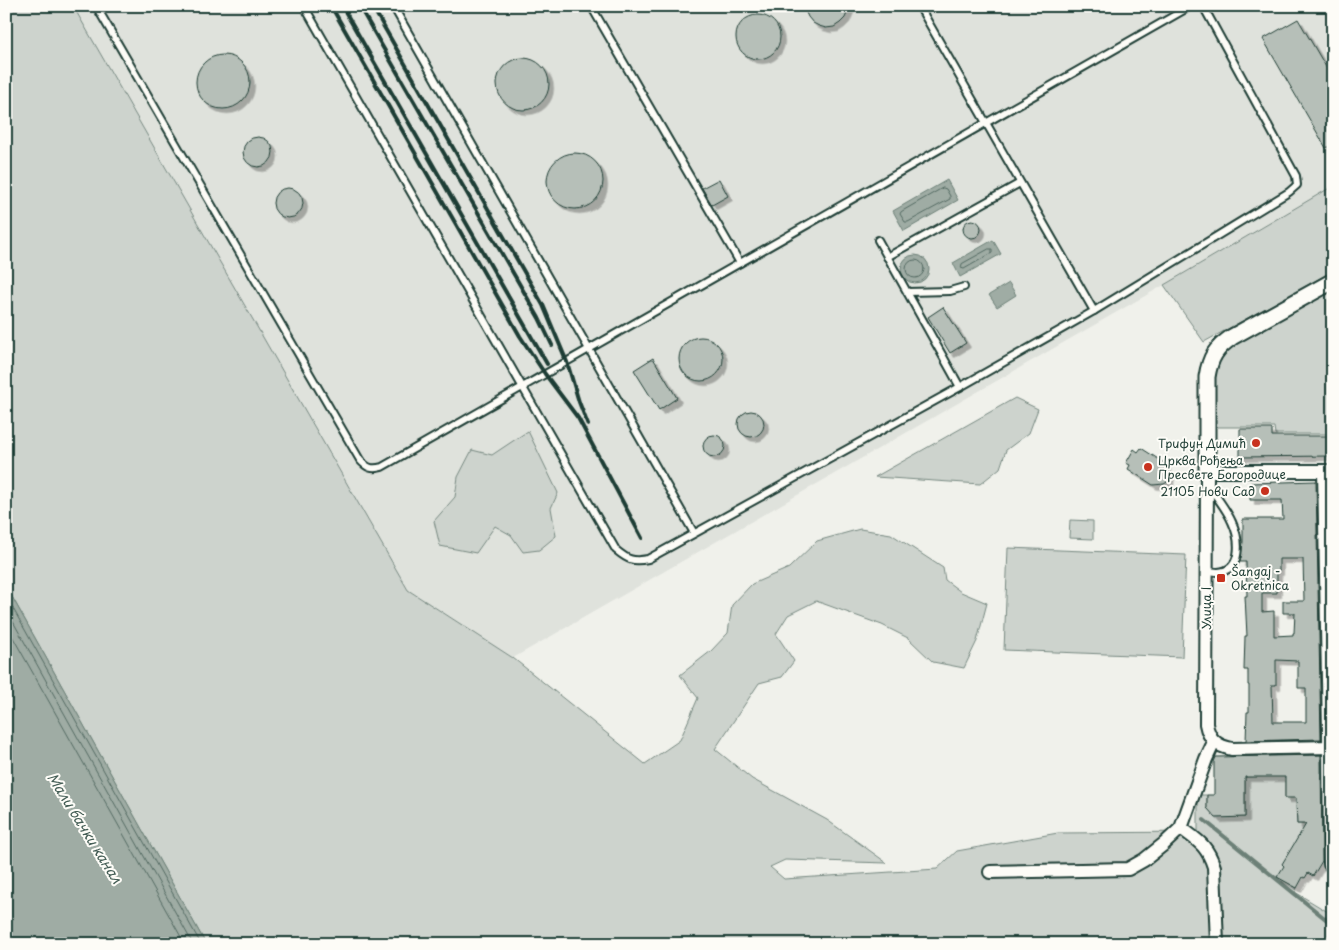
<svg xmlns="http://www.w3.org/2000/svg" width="1339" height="950" font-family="'Playpen Sans',sans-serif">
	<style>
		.built { fill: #dfe2dc }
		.green { fill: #cdd3cd; stroke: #768880 }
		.water { fill: #9faca4; stroke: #6c8077 }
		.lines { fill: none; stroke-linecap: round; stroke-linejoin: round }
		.shore { stroke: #526961; stroke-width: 1 }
		.stream { stroke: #6c8077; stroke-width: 4 }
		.building { fill: #b6bfb8; stroke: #1f3d34; fill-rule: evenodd; filter: url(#shadow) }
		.service-casing { stroke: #1f3d34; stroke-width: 10 }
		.minor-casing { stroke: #1f3d34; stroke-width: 16 }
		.tertiary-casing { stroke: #1f3d34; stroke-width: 19 }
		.service { stroke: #fdfcf7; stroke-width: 6 }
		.minor { stroke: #fdfcf7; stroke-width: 12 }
		.tertiary { stroke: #fdfcf7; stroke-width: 15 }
		.rail { stroke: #1f3d34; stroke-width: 4 }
		.poi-dot { fill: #c8321e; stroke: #fdfcf7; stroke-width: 2 }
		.labels { text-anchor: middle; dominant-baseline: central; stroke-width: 4; stroke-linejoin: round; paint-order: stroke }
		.poi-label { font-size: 12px; fill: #1f3d34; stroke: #fdfcf7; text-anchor: end }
		.street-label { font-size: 12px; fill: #1f3d34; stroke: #fdfcf7 }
		.water-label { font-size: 14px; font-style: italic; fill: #455e56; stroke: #fdfcf7 }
	</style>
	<defs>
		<filter id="shadow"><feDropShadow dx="4.5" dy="4.5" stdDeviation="0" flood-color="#0004"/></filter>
	</defs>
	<rect width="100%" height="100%" fill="#f0f1eb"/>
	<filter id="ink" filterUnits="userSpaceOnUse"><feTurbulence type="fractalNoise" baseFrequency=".02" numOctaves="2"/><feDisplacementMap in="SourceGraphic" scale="10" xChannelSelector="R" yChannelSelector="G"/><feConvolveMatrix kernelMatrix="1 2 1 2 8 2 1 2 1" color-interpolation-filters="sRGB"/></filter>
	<g filter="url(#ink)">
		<polygon class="built" points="73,6 1333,6 1333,186 1164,285 513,658 408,590"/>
		<g class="green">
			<polygon points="6,6 73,6 408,590 513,658 645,764 680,740 698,698 680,675 711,651 728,633 732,605 752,584 789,568 817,541 860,529 891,534 943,568 945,580 961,592 987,603 977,641 964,668 933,662 908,638 882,625 816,601 788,615 776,634 794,661 782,677 759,683 715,749 752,779 827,820 887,863 785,860 770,867 784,879 937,869 957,851 1058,833 1198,832 1198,795 1207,795 1207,808 1216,817 1245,817 1245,777 1284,776 1292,781 1285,781 1285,797 1308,798 1308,806 1296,806 1297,824 1311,824 1278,877 1297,888 1295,892 1333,915 1333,944 206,944 6,586"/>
			<polygon points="1333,186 1333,271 1204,342 1164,285"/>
			<path d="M1333,288v146h-58l-1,-7h-61v-53c4,-12 10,-19 18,-28z"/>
			<polygon points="1015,398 1038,409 1029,433 1006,450 1000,468 980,484 875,477"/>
			<polygon points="528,431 558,493 551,508 556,536 539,550 523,552 511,535 495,526 476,553 440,546 434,521 455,497 458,477 472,450 492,455"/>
			<polygon points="1070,520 1093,521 1093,539 1069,538"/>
			<polygon points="1008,548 1186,555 1182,657 1004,650"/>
		</g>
		<g class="water">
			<polygon points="947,180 958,200 904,231 893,211"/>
			<polygon points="993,240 1001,254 960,277 953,263"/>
			<circle cx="915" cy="269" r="14"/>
			<polygon points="1009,283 1016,295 997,307 989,295"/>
			<polygon points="6,586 206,944 6,944"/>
		</g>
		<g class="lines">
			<g class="shore">
				<polygon points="943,188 946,189 950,196 950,199 908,222 905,222 900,214 901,212"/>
				<polygon points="989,249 992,249 992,253 964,269 961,268 962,264"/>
				<circle cx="915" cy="269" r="9"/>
				<polyline points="6,596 201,944"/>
				<polyline points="6,609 193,944"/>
				<polyline points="6,625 185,944"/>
			</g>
			<polyline class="stream" points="1204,820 1333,925"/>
		</g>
		<g class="building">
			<polygon points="803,6 850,6 845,18 840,23 834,27 826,28 819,26 813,23 808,17"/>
			<circle cx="758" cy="37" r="22"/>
			<polygon points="1298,19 1333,79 1333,144 1326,148 1263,39"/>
			<circle cx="223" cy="82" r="27"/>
			<circle cx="523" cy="84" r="26"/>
			<circle cx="258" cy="152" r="15"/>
			<circle cx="575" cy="181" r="28"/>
			<polygon points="719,179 728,196 712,205 702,188"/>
			<circle cx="288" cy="203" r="15"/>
			<circle cx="972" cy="229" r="9"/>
			<polygon points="943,307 966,343 950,353 928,317"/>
			<circle cx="701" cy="359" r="22"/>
			<polygon points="653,358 677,398 659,410 634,370"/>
			<circle cx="751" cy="424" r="13"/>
			<polygon points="1240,429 1272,429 1272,436 1330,436 1331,456 1240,457"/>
			<circle cx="714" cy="446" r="11"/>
			<polygon points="1141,448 1166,464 1170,474 1169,481 1164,484 1153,485 1128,469 1130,465 1126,463 1134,449 1138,452"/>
			<path d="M1316,481l5,258 -75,2 1,-29h2v-27h-1v-15h-4l1,-34h2l-2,-40h2l-1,-34h-6l3,-20v-23h40l-1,-19h-32v-17zM1279,559h24l1,42h-21v12h12l-1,20h-1v2l-19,1v-25l-12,1v-19h15v-22h2zM1276,660l22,1v27h8v34h-33l-1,-37h4z"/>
			<polygon points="1321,755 1322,861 1313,876 1308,873 1305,878 1303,877 1297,888 1277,877 1284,866 1282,864 1306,824 1297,824 1296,798 1285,798 1285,777 1245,777 1245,817 1216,818 1207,808 1207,795 1214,795 1214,762 1216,757"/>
		</g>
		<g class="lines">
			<defs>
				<g id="service">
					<path d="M96,6l264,454c7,8 12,10 22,7l809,-461"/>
					<path d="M304,6l312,544c12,10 17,12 32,9l312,-172 134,-76 195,-119 8,-7 -1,-9 -93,-170"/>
					<polyline points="393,6 694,533"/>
					<polyline points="591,6 740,263"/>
					<polyline points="919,6 1094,311"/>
					<polyline points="878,240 960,387"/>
					<polyline points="887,257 1020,183"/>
					<polyline points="907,292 950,291 964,287"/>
					<path d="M1206,570c4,1 8,2 12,2 25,-1 22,-33 14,-50 -5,-12 -15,-24 -23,-36"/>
				</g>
				<g id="minor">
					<polyline points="1324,471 1329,732 1330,864 1333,868"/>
					<path d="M1333,471h-126l-1,253c3,16 11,22 26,25l101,-2"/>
					<path d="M1181,828c17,13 26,17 33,39l3,77"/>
					<polyline points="990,872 1128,869 1144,860 1164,844 1181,828 1206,759 1214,742"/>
				</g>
				<path id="tertiary" d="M1207,471v-94c3,-20 9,-29 25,-40l101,-56"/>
			</defs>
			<use href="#service" class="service-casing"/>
			<use href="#minor" class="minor-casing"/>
			<use href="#tertiary" class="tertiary-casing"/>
			<use href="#service" class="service"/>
			<use href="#minor" class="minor"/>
			<use href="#tertiary" class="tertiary"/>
			<g class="rail">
				<polyline points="331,6 520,336 545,374 578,418 642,538"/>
				<polyline points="342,6 547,364"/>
				<polyline points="359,6 539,318 552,345"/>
				<polyline points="372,6 543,305 567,362 579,402 588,425"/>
			</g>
		</g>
	</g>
	<g class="poi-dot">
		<circle cx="1256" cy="443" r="5"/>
		<circle cx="1148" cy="467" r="5"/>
		<circle cx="1265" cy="491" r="5"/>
		<rect x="1216" y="573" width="10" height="10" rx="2.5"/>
	</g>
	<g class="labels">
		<g class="poi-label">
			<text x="1246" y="443">Трифун Димић</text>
			<text x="1158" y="460" text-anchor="start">Црква Рођења<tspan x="1158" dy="14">Пресвете Богородице</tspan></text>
			<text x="1255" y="491">21105 Нови Сад</text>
			<text x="1231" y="571" text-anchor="start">Šangaj -<tspan x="1231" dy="14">Okretnica</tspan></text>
		</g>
		<g class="street-label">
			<text transform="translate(1206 608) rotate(-90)">Улица I</text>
		</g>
		<g class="water-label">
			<text transform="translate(85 828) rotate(58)">Мали бачки канал</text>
		</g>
	</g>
	<rect width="1339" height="950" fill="none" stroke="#fdfcf7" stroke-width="25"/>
	<rect x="12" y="12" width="1314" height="925" fill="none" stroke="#1f3d34" stroke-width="2" filter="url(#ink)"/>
</svg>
